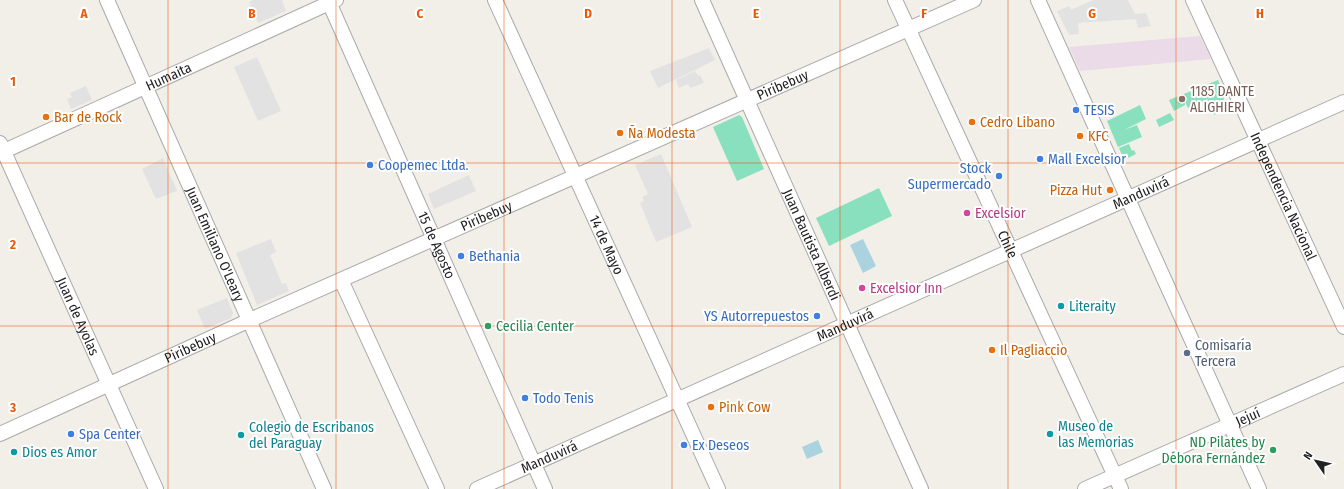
<svg xmlns="http://www.w3.org/2000/svg" width="1344" height="489" font-family="'Fira Sans Condensed',sans-serif">
	<style>
		.industrial { fill: #ebdbe8 }
		.pitch { fill: #88e0be }
		.parking { fill: #e2e2e2 }
		.water { fill: #aad3df }
		.lines { fill: none; stroke-linecap: round; stroke-linejoin: round }
		.minor-casing { stroke: #a9a9a9; stroke-width: 16 }
		.minor { stroke: #fff; stroke-width: 14 }
		.grid { fill: none; stroke: #e8590c; stroke-width: 1; stroke-opacity: 0.55 }
		.education-dot { fill: #8d6e63; stroke: #fff; stroke-width: 1.5 }
		.shop-dot { fill: #3f7fe0; stroke: #fff; stroke-width: 1.5 }
		.food-dot { fill: #e8710a; stroke: #fff; stroke-width: 1.5 }
		.hotel-dot { fill: #d1479c; stroke: #fff; stroke-width: 1.5 }
		.culture-dot { fill: #0f9aa8; stroke: #fff; stroke-width: 1.5 }
		.leisure-dot { fill: #2e9e5b; stroke: #fff; stroke-width: 1.5 }
		.service-dot { fill: #5c6f8a; stroke: #fff; stroke-width: 1.5 }
		.labels { text-anchor: middle; dominant-baseline: central; stroke-width: 4; stroke-linejoin: round; paint-order: stroke }
		.street-label { font-size: 14px; fill: #222; stroke: #fff }
		.education-label { font-size: 14px; fill: #785e54; stroke: #fff; text-anchor: start }
		.shop-label { font-size: 14px; fill: #366cbe; stroke: #fff; text-anchor: start }
		.food-label { font-size: 14px; fill: #c56008; stroke: #fff; text-anchor: start }
		.hotel-label { font-size: 14px; fill: #b23c85; stroke: #fff; text-anchor: start }
		.culture-label { font-size: 14px; fill: #0d838f; stroke: #fff; text-anchor: start }
		.leisure-label { font-size: 14px; fill: #27864d; stroke: #fff; text-anchor: start }
		.service-label { font-size: 14px; fill: #4e5e75; stroke: #fff; text-anchor: start }
		.grid-label { font-size: 13px; text-anchor: middle; font-weight: bold; fill: #e8590c; stroke: #fff; stroke-width: 4; stroke-linejoin: round; paint-order: stroke }
	</style>
	<rect width="100%" height="100%" fill="#f2efe9"/>
	<polygon class="industrial" points="1200,36 1211,59 1080,71 1069,47"/>
	<g class="pitch">
		<polygon points="1218,80 1223,92 1225,110 1214,115 1207,99 1188,108 1184,99 1185,105 1174,111 1169,100"/>
		<polygon points="1140,105 1146,119 1124,130 1137,125 1142,137 1118,147 1107,121"/>
		<polygon points="1170,113 1174,120 1159,127 1156,120"/>
		<polygon points="739,115 742,117 764,169 737,181 713,127"/>
		<polygon points="1129,144 1132,151 1134,150 1136,154 1124,160 1119,148"/>
		<polygon points="879,188 892,216 829,246 816,218"/>
	</g>
	<g class="parking">
		<polygon points="253,0 282,0 286,11 258,23 249,2"/>
		<polygon points="1093,0 1128,0 1135,14 1146,13 1151,26 1138,28 1136,19 1078,23 1079,34 1069,35 1057,11 1069,6 1071,10"/>
		<polygon points="709,48 715,60 658,88 650,71"/>
		<polygon points="257,57 281,111 258,121 234,67"/>
		<polygon points="695,71 698,76 700,75 704,83 690,88 688,84 679,88 676,80"/>
		<polygon points="86,86 92,100 71,109 67,99 72,97 70,93"/>
		<polygon points="661,154 692,227 656,242 640,203 644,201 642,197 648,194 635,165"/>
		<polygon points="163,158 177,191 156,199 142,169"/>
		<polygon points="469,175 476,191 434,209 428,194"/>
		<polygon points="271,239 276,252 270,255 282,284 286,283 289,291 257,305 236,253"/>
		<polygon points="227,298 233,313 231,318 205,329 197,310"/>
	</g>
	<g class="water">
		<polygon points="863,239 876,266 863,273 850,245"/>
		<polygon points="818,440 823,452 807,459 802,447"/>
	</g>
	<g class="lines">
		<defs>
			<g id="minor">
				<path id="s1" d="M107,0l217,489"/>
				<path id="s2" d="M328,0l217,489"/>
				<path id="s3" d="M495,0l223,489"/>
				<path id="s4" d="M702,0l219,489"/>
				<path id="s5" d="M895,0l226,489"/>
				<polyline points="1038,0 1259,489"/>
				<path id="s6" d="M1193,0l151,327"/>
				<path id="s7" d="M0,143l156,346"/>
				<path id="s8" d="M0,153l336,-153"/>
				<polyline points="341,280 437,489"/>
				<path id="s9" d="M0,434l250,-114 724,-320"/>
				<path id="s10" d="M477,489l867,-387"/>
				<path id="s11" d="M1085,489l259,-115"/>
			</g>
		</defs>
		<use href="#minor" class="minor-casing"/>
		<use href="#minor" class="minor"/>
	</g>
	<path class="grid" d="M168,0v489M336,0v489M504,0v489M672,0v489M840,0v489M1008,0v489M1176,0v489M0,163h1344M0,326h1344"/>
	<circle class="education-dot" cx="1182" cy="99" r="4"/>
	<g class="shop-dot">
		<circle cx="1076" cy="110" r="4"/>
		<circle cx="1040" cy="159" r="4"/>
		<circle cx="370" cy="165" r="4"/>
		<circle cx="999" cy="176" r="4"/>
		<circle cx="461" cy="256" r="4"/>
		<circle cx="817" cy="316" r="4"/>
		<circle cx="525" cy="398" r="4"/>
		<circle cx="71" cy="434" r="4"/>
		<circle cx="684" cy="445" r="4"/>
	</g>
	<g class="food-dot">
		<circle cx="46" cy="117" r="4"/>
		<circle cx="972" cy="122" r="4"/>
		<circle cx="620" cy="133" r="4"/>
		<circle cx="1080" cy="136" r="4"/>
		<circle cx="1110" cy="190" r="4"/>
		<circle cx="992" cy="350" r="4"/>
		<circle cx="711" cy="407" r="4"/>
	</g>
	<g class="hotel-dot">
		<circle cx="967" cy="213" r="4"/>
		<circle cx="862" cy="288" r="4"/>
	</g>
	<g class="culture-dot">
		<circle cx="1061" cy="306" r="4"/>
		<circle cx="1050" cy="434" r="4"/>
		<circle cx="241" cy="435" r="4"/>
		<circle cx="14" cy="452" r="4"/>
	</g>
	<g class="leisure-dot">
		<circle cx="488" cy="326" r="4"/>
		<circle cx="1273" cy="450" r="4"/>
	</g>
	<circle class="service-dot" cx="1187" cy="353" r="4"/>
	<g class="labels">
		<g class="street-label">
			<text stroke="none"><textPath href="#s8" startOffset="185">Humaita</textPath></text>
			<text stroke="none"><textPath href="#s9" startOffset="857">Piribebuy</textPath></text>
			<text stroke="none"><textPath href="#s10" startOffset="727">Manduvirá</textPath></text>
			<text stroke="none"><textPath href="#s6" startOffset="216">Independencia Nacional</textPath></text>
			<text stroke="none"><textPath href="#s9" startOffset="533">Piribebuy</textPath></text>
			<text stroke="none"><textPath href="#s1" startOffset="267">Juan Emiliano O'Leary</textPath></text>
			<text stroke="none"><textPath href="#s2" startOffset="268">15 de Agosto</textPath></text>
			<text stroke="none"><textPath href="#s3" startOffset="269">14 de Mayo</textPath></text>
			<text stroke="none"><textPath href="#s4" startOffset="268">Juan Bautista Alberdi</textPath></text>
			<text stroke="none"><textPath href="#s5" startOffset="269">Chile</textPath></text>
			<text stroke="none"><textPath href="#s7" startOffset="190">Juan de Ayolas</textPath></text>
			<text stroke="none"><textPath href="#s10" startOffset="403">Manduvirá</textPath></text>
			<text stroke="none"><textPath href="#s9" startOffset="209">Piribebuy</textPath></text>
			<text stroke="none"><textPath href="#s11" startOffset="178">Jejuí</textPath></text>
			<text stroke="none"><textPath href="#s10" startOffset="79">Manduvirá</textPath></text>
		</g>
		<g class="education-label">
			<text x="1190" y="91">1185 DANTE<tspan x="1190" dy="16">ALIGHIERI</tspan></text>
		</g>
		<g class="shop-label">
			<text x="1084" y="110">TESIS</text>
			<text x="1048" y="159">Mall Excelsior</text>
			<text x="378" y="165">Coopemec Ltda.</text>
			<text x="991" y="168" text-anchor="end">Stock<tspan x="991" dy="16">Supermercado</tspan></text>
			<text x="469" y="256">Bethania</text>
			<text x="809" y="316" text-anchor="end">YS Autorrepuestos</text>
			<text x="533" y="398">Todo Tenis</text>
			<text x="79" y="434">Spa Center</text>
			<text x="692" y="445">Ex Deseos</text>
		</g>
		<g class="food-label">
			<text x="54" y="117">Bar de Rock</text>
			<text x="980" y="122">Cedro Libano</text>
			<text x="628" y="133">Ña Modesta</text>
			<text x="1088" y="136">KFC</text>
			<text x="1102" y="190" text-anchor="end">Pizza Hut</text>
			<text x="1000" y="350">Il Pagliaccio</text>
			<text x="719" y="407">Pink Cow</text>
		</g>
		<g class="hotel-label">
			<text x="975" y="213">Excelsior</text>
			<text x="870" y="288">Excelsior Inn</text>
		</g>
		<g class="culture-label">
			<text x="1069" y="306">Literaity</text>
			<text x="1058" y="426">Museo de<tspan x="1058" dy="16">las Memorias</tspan></text>
			<text x="249" y="427">Colegio de Escribanos<tspan x="249" dy="16">del Paraguay</tspan></text>
			<text x="22" y="452">Dios es Amor</text>
		</g>
		<g class="leisure-label">
			<text x="496" y="326">Cecilia Center</text>
			<text x="1265" y="442" text-anchor="end">ND Pilates by<tspan x="1265" dy="16">Débora Fernández</tspan></text>
		</g>
		<g class="service-label">
			<text x="1195" y="345">Comisaría<tspan x="1195" dy="16">Tercera</tspan></text>
		</g>
	</g>
	<g class="grid-label">
		<text x="84" y="18">A</text>
		<text x="252" y="18">B</text>
		<text x="420" y="18">C</text>
		<text x="588" y="18">D</text>
		<text x="756" y="18">E</text>
		<text x="924" y="18">F</text>
		<text x="1092" y="18">G</text>
		<text x="1260" y="18">H</text>
		<text x="13" y="86">1</text>
		<text x="13" y="249">2</text>
		<text x="13" y="412">3</text>
	</g>
	<g transform="translate(1316 461) rotate(304)" stroke="#ffffff" stroke-width="3" paint-order="stroke">
	<path d="M0-3L7 15L0 10L-7 15Z" fill="#222222"/>
	<text y="-6" font-size="11" font-weight="bold" text-anchor="middle" fill="#222222">N</text>
	</g>
</svg>
